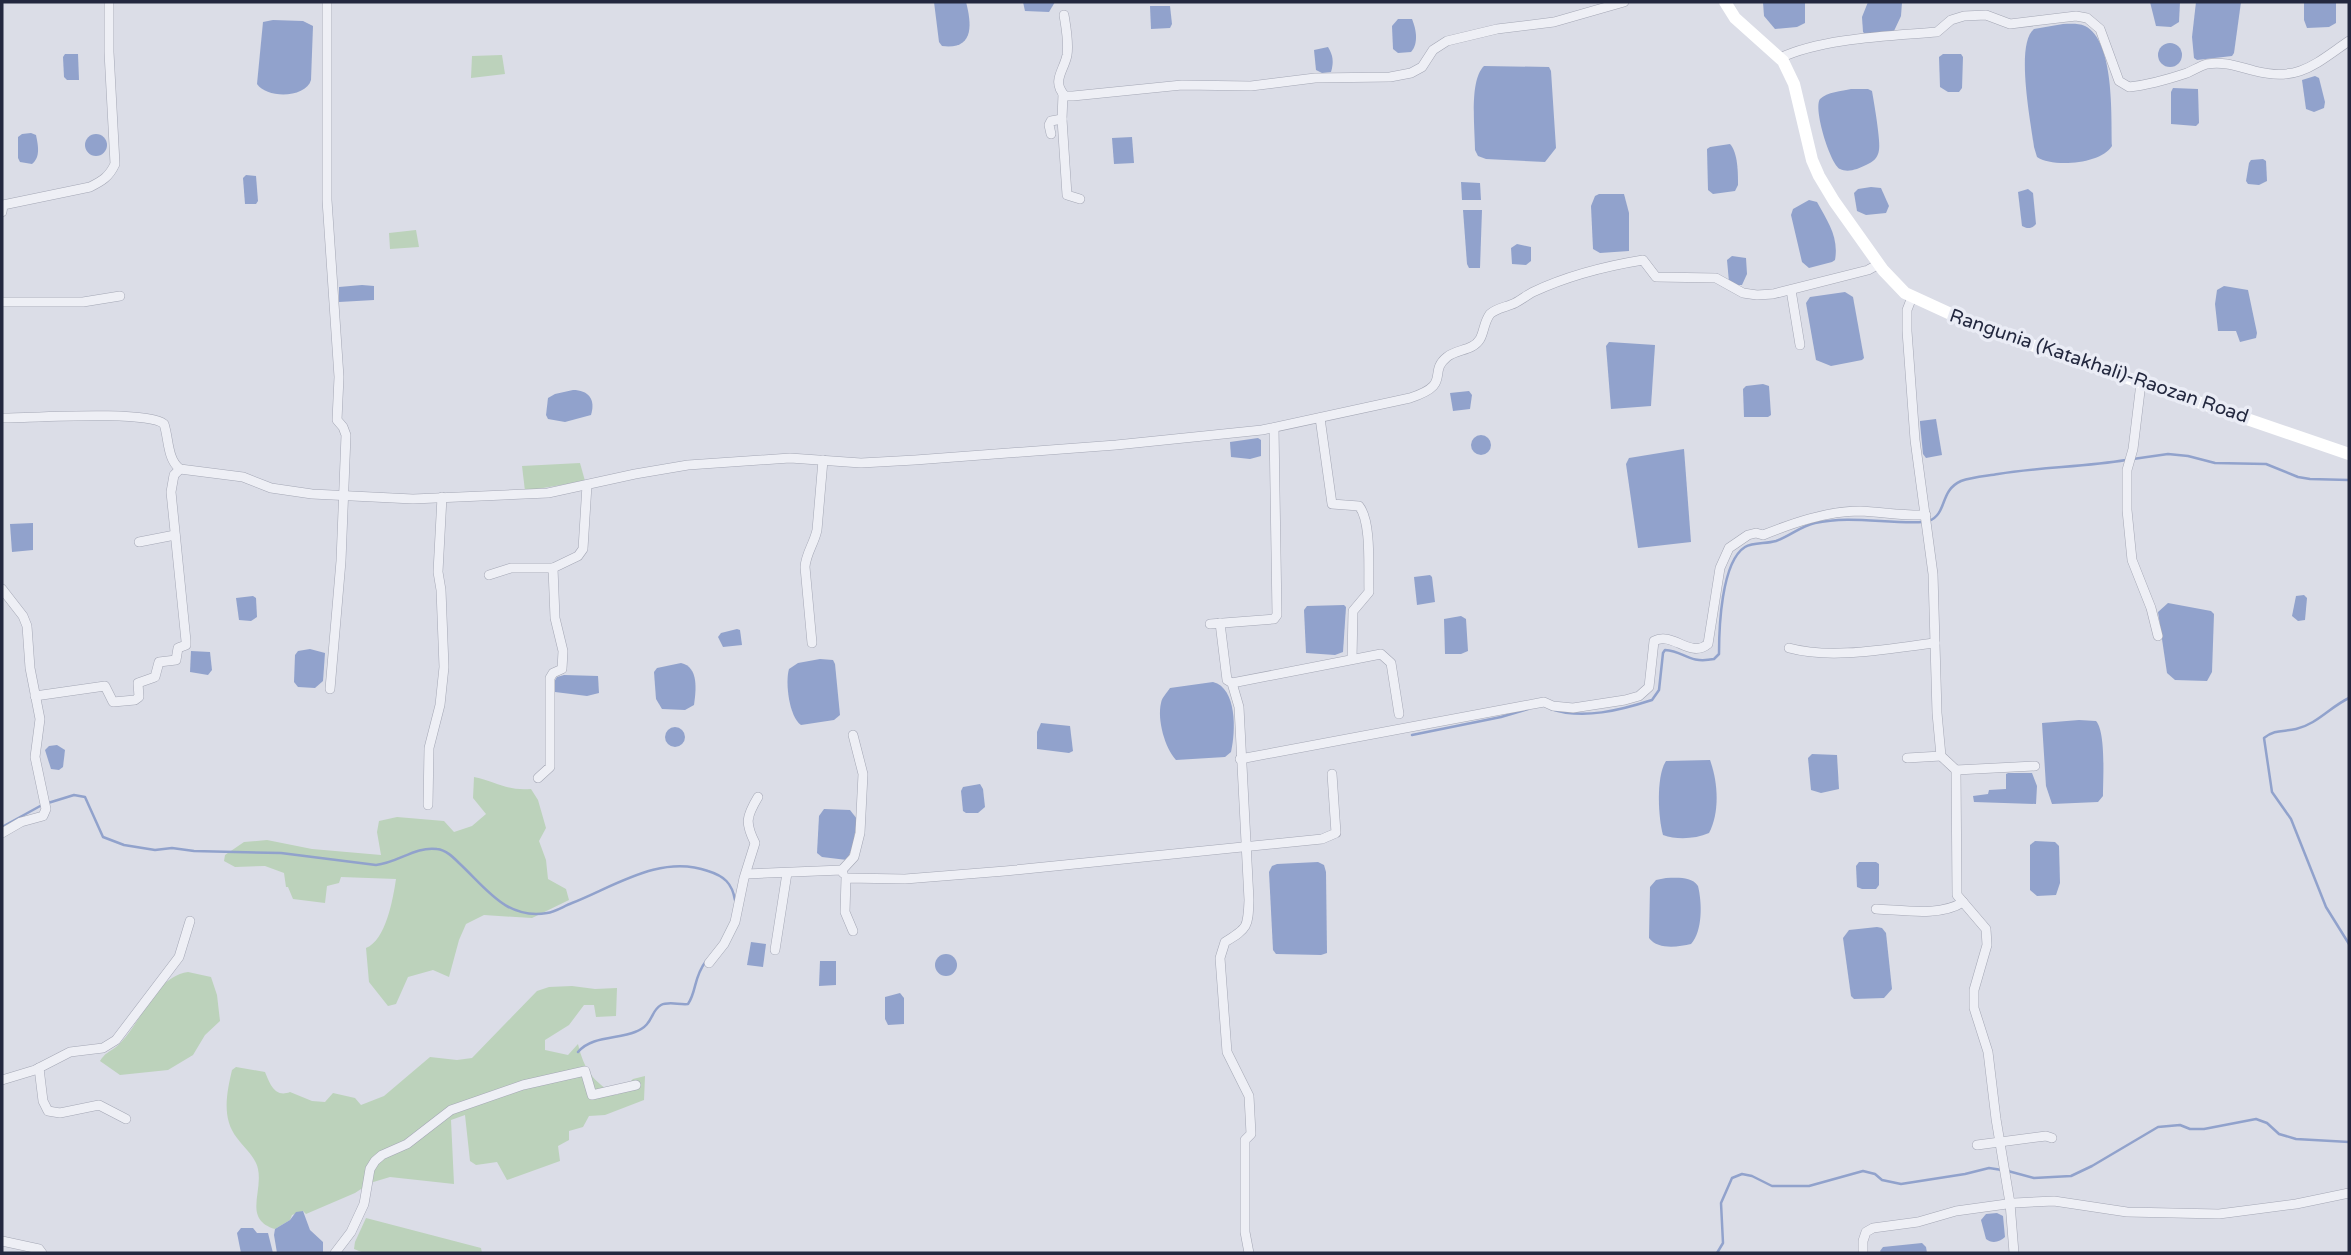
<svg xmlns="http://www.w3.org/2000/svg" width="2351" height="1255" font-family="'Varela Round',sans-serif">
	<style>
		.green { fill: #bcd2bb }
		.water { fill: #91a2cc }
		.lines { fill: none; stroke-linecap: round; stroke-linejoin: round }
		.stream { stroke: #91a2cc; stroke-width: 2.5 }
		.minor-casing { stroke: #a4a7b5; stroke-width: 10 }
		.minor { stroke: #eeeff5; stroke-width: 9 }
		.secondary { stroke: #fff; stroke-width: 12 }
		.labels { text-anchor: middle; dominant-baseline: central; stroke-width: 7; stroke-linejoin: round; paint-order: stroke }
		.street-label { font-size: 19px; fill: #23283f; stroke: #eaecf5 }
	</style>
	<rect width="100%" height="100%" fill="#dbdde7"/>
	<g class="green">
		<polygon points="502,55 505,74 471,78 472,56"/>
		<polygon points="416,230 419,247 390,249 389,233"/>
		<polygon points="580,463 585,481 525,491 522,466"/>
		<path d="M474,777c24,5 32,14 57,12l7,11 8,28 -7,13 7,19 2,19 18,10 3,11 -37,18 -48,-3 -18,9 -7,16 -10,37 -16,-7 -25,7 -12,27 -8,2 -19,-24 -3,-34c20,-8 27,-49 30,-69l-55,-2 -2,6 -12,3 -2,17 -32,-4 -5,-12h-2l-2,-14 -19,-7 -30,1 -11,-6 1,-6 19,-13 23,-2 45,9 69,6 -4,-23 2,-11 18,-4 47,4 10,11 18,-6 14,-12 -13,-16z"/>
		<path d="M188,972l23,5 6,18 3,26 -15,14 -12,20 -25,15 -48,5 -20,-14c5,-8 9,-9 16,-14 25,-21 37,-70 72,-75z"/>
		<path d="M572,986l23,3 22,-1 -1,28 -20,1 -2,-12h-10l-15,20 -24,15v10l23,5 10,-11c6,26 16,39 39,51l16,-16 12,-3 -1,24 -39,15 -16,1 -6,11 -14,4v9l-11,6 2,15 -53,19 -10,-18 -21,3 -6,-4 -5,-46 -14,5 3,64 -64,-7 -20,6 -15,10 -49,21 -3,-3 -11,4 -2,5 -15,9c-32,-10 -12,-36 -17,-60 -3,-13 -14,-21 -21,-31 -16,-20 -10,-46 -5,-68l4,-3 29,5c5,12 10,26 25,20l22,9 13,1 8,-9 22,5 6,7 23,-9 46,-39 27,3 15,-2 65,-67 12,-4z"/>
		<polygon points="366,1218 481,1248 482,1253 364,1253 354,1249 355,1242"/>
	</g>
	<g class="water">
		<path d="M934,2h32c6,23 8,48 -24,44l-3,-4z"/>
		<polygon points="1023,2 1055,2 1049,12 1025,11"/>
		<polygon points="1763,2 1805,2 1805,23 1797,27 1775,29 1764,16"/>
		<polygon points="1868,2 1902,2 1901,16 1894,31 1866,35 1863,32 1862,17"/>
		<polygon points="2150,2 2180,2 2179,22 2171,27 2156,26"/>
		<polygon points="2196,2 2241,2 2234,53 2232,56 2197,60 2194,58 2192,37"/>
		<polygon points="2304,2 2336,2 2336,23 2329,27 2307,28 2304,20"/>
		<polygon points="1150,6 1170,6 1172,24 1170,28 1151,29"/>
		<path d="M1398,19h14c4,10 7,24 -1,33l-13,1 -5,-4 -1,-23z"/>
		<path d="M273,20l30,1 10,5 -2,54c-5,18 -44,19 -54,4l6,-62z"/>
		<path d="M2063,24c7,0 15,-1 22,2 30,15 26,91 27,120 -11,18 -59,22 -75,11l-3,-10c-3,-24 -19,-103 0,-118z"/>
		<circle cx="2170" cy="55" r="12"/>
		<path d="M1328,47c5,8 6,15 3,25l-9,1 -6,-3 -2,-20z"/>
		<polygon points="65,54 78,54 79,80 67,80 64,77 63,57"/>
		<polygon points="1943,54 1961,54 1963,57 1962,88 1959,92 1948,92 1940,87 1939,57"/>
		<path d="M1484,66l65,1 2,4 5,77 -11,14 -59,-3 -8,-3 -3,-6c0,-21 -6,-70 9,-84z"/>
		<polygon points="2315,76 2319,78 2325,102 2324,108 2314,112 2306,109 2302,80"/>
		<polygon points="2173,88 2198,89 2199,123 2196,126 2171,124 2171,92"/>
		<path d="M1851,89h17l4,2c2,11 9,52 7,59 -1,8 -6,12 -13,15 -8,4 -18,8 -26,4 -10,-5 -27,-61 -20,-70 7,-7 22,-8 31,-10z"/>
		<path d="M31,133l5,2c2,10 5,22 -4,29l-12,-2 -2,-4v-21l4,-3z"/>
		<circle cx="96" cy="145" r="11"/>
		<polygon points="1132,137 1134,163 1114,164 1112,138"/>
		<path d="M1730,144c8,9 8,29 8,41l-3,6 -22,3 -5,-4 -1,-41 3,-2z"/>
		<polygon points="2263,159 2266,161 2267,181 2259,185 2248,184 2246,181 2249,163 2251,160"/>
		<polygon points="246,175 256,176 258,201 256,204 245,204 243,178"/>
		<polygon points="1461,182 1480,183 1481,200 1462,200"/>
		<polygon points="1871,187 1881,188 1889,206 1886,213 1866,215 1857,211 1854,193 1858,189"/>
		<path d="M2028,189l5,4 3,31c-4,5 -9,5 -14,2l-4,-34z"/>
		<polygon points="1599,194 1624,194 1629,213 1629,251 1600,253 1593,249 1591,206 1595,196"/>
		<path d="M1809,200l8,2c11,20 22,35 18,58l-3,2 -23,6 -7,-6 -11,-47 2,-6z"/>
		<polygon points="1463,210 1482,210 1480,268 1469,268 1467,264"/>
		<polygon points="1517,244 1531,247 1531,261 1526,265 1512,264 1511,248"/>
		<polygon points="1732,256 1746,258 1747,274 1742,285 1735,285 1729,282 1727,260"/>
		<polygon points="362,285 374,286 374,300 339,302 339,287"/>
		<polygon points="2224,286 2248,290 2257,333 2256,338 2240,342 2236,331 2218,331 2215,304 2217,290"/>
		<polygon points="1845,292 1853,297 1864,358 1862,360 1831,366 1816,360 1806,303 1810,297"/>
		<polygon points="1609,342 1655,345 1651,406 1611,409 1606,346"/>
		<polygon points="1763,384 1769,386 1771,415 1768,417 1744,417 1743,389 1746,386"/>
		<path d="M573,390c15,0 23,9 18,25l-26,7 -17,-3 -2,-4 2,-17 7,-4z"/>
		<polygon points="1469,391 1472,395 1470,409 1453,411 1450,393"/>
		<polygon points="1936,419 1942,455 1926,458 1923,454 1920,423 1920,421"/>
		<circle cx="1481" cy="445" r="10"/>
		<polygon points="1258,438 1261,440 1261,456 1250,459 1231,457 1230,442"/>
		<polygon points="1684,449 1691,542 1638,548 1626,464 1629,458"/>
		<polygon points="33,523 33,550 12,552 10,524"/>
		<polygon points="1430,575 1432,577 1435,602 1417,605 1414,577"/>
		<polygon points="2304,595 2307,598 2305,620 2298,621 2292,616 2296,596"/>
		<polygon points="253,596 256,598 257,617 251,621 239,620 236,598"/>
		<polygon points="2168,603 2211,611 2214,614 2212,672 2207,681 2175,680 2167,673 2158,612"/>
		<polygon points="1344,605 1346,607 1343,652 1335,655 1306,653 1304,610 1307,606"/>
		<polygon points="1461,616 1466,619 1468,651 1461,654 1445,654 1444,619"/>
		<polygon points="737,629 740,630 742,645 723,647 718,637 721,633"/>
		<polygon points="310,649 325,653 323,681 315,688 298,687 294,682 295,655 298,651"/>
		<polygon points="191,651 210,652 212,670 208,675 190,672"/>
		<path d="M820,659l13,1 2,4 5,51 -6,5 -33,5c-12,-8 -16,-43 -12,-56l9,-6z"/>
		<path d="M681,663c18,4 15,27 13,42l-9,5 -23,-1 -6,-10 -2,-27 3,-4z"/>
		<polygon points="564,675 598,676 599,693 587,696 555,692 554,682 557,677"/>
		<path d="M1213,682c24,6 23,49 18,70l-6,5 -49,3c-11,-12 -19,-40 -15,-57 1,-6 6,-10 9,-15z"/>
		<path d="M2079,720l17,1c10,11 7,58 7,75l-5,6 -46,2 -6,-18 -4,-63z"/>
		<polygon points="1041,723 1070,726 1073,751 1069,753 1037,749 1037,732"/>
		<circle cx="675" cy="737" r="10"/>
		<polygon points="57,745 65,750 63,767 59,770 51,769 45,750 49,746"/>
		<polygon points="1812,754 1837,755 1839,789 1821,793 1811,790 1808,758"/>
		<path d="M1710,760c8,22 10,52 -1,73 -14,6 -32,7 -46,2 -5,-18 -7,-59 3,-74z"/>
		<polygon points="2008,773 2032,773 2037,786 2036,804 1974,802 1973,796 1988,794 1989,790 2006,789 2006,774"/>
		<polygon points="980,784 983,789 985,807 978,813 966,813 963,811 961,791 963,787"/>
		<polygon points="824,809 850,810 857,819 853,846 847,860 822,857 817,853 819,816"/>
		<polygon points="2035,841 2055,842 2059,846 2060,883 2056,895 2037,896 2030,890 2030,845"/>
		<polygon points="1318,862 1324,865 1326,872 1327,953 1321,955 1276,954 1273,950 1269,872 1272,866 1277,864"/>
		<polygon points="1859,862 1876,862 1879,864 1879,885 1876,889 1862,889 1857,887 1856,866"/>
		<path d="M1666,878c11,0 25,-2 32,8 4,16 5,45 -7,58 -13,3 -33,6 -42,-6l1,-51 6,-7z"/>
		<polygon points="1877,927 1882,928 1886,933 1892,989 1884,998 1854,999 1851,996 1843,938 1849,930"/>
		<polygon points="751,942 766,944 763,967 747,965"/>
		<circle cx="946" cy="965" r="11"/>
		<polygon points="820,961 836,961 836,985 819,986"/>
		<polygon points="900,993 904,998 904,1024 888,1025 885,1019 885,997"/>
		<polygon points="303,1211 310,1230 323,1242 323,1253 277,1253 274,1235 275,1229 290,1220 296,1212"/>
		<path d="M1997,1213l6,3 2,21c-5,5 -13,7 -19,2l-5,-19 5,-6z"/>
		<polygon points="241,1228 253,1228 257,1233 268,1233 273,1253 241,1253 237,1233"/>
		<polygon points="1922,1243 1926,1247 1927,1253 1881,1253 1880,1251 1883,1247"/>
	</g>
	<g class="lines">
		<g class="stream">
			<polyline points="2133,459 2168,454 2188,456 2215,463 2266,464 2298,477 2310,479 2349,480"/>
			<path d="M1929,521c19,-8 10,-30 32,-40 11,-4 25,-5 37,-7 42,-7 86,-7 128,-14"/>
			<path d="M2349,698c-19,9 -32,26 -53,31 -12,3 -21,0 -32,9l8,54 19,27 35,88 23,37"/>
			<path d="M1551,709c32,11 70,1 101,-9l7,-10 4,-37 2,-3c20,1 22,14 49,9l5,-5c0,-25 2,-92 26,-107 8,-5 21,-3 31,-6 14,-5 25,-15 39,-18 35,-8 72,1 108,-1"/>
			<polyline points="1412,735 1501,717 1528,709"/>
			<path d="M48,803l26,-8 11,2 18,40 21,8 31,5 17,-2 22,3 87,2 95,12c22,-2 39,-19 61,-16 9,1 16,8 22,14 27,25 47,57 88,50 8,-1 17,-7 25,-10 43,-17 89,-49 136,-32 16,5 24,12 27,29"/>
			<polyline points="2,827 42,805"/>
			<path d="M578,1052c13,-16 40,-13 57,-20 19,-7 15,-21 26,-27 8,-4 18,0 27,-1 9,-13 5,-26 18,-43"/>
			<polyline points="2008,1171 2034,1178 2071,1176 2092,1166 2158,1127 2180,1125 2190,1129 2204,1129 2256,1119 2267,1123 2279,1134 2296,1139 2349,1142"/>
			<polyline points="1717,1253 1723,1243 1721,1203 1732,1178 1742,1174 1752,1176 1772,1186 1809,1186 1863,1171 1875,1174 1882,1180 1901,1184 1965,1174 1989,1168 2002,1170"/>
		</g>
		<defs>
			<g id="minor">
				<polyline points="327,2 327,200 339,377 337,420 343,427 346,435 341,561 330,689"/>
				<path d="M1064,15c2,13 5,27 3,40 -3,16 -16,26 -2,41h8l109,-11 69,1 64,-8 75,-1 21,-4 11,-6 11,-17 14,-9 50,-12 57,-7 70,-20"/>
				<path d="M1780,58c42,-20 110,-22 157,-26l14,-12 13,-4 22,-1 24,9 66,-8 11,2 13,11 19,52 10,6c19,-2 40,-8 58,-14 7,-3 13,-7 20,-9 18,-3 32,3 48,7 44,11 60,-7 94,-30"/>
				<polyline points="1063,94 1062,119 1067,195 1080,199"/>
				<polyline points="1051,134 1049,125 1051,121 1062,119"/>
				<path d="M2,212l1,-7 87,-18c12,-6 19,-10 25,-23l-6,-112v-50"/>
				<polyline points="1791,290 1800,345"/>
				<polyline points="1912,297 1907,310 1907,331 1915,440 1933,574 1937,713 1941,756 1956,770 1957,895 1986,929 1987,945 1974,990 1974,1008 1988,1052 1996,1119 2010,1203 2014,1253"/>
				<polyline points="2,302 83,302 120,296"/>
				<polyline points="2141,383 2133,449 2127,470 2127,510 2132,560 2151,608 2158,636"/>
				<path d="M2,418c28,0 145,-8 162,6 5,15 3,35 16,45l63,8 28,11 41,6 101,5 135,-6 87,-19 53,-9 102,-7 71,5 54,-3 201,-15 146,-15 148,-32c43,-14 17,-25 37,-41 9,-8 26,-6 33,-18 4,-7 4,-17 10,-25 6,-6 17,-7 25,-11 6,-3 12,-8 18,-11 34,-16 73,-26 110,-32l13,17 60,1 27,15 14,2 16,-1 95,-24 11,-6"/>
				<path d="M1320,418l12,86 27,2c13,16 9,64 10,86l-16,19 -1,48"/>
				<polyline points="139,542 175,535"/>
				<polyline points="489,575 511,568 553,568"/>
				<polyline points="2,589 23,616 27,626 30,668 40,719 35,757 46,809 43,816 21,822 2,833"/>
				<path d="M1220,623l7,57 5,3 7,24 10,193c-1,27 -1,28 -24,42l-5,16 7,94 22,44 2,38 -6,6v92l4,21"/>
				<polyline points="1210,624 1274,619 1277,615 1274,428"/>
				<path d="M812,643l-7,-76c1,-14 9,-23 12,-37l6,-70"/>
				<path d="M1789,648c44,12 102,0 146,-5"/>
				<polyline points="1232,683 1381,654 1391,663 1399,714"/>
				<polyline points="35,696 105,686 113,702 135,700 139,697 138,683 155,677 159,662 176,660 178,648 186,645 186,641 171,492 174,475 180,469"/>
				<polyline points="1907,758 1941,756"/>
				<path d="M1240,759l304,-57 9,4 20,2 52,-8 14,-4 10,-9 5,-46c19,-10 36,18 54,3l12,-76 9,-20 19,-13 8,-2 7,2c30,-12 64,-24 97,-24 22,1 44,5 66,4"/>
				<polyline points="1956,770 2035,766"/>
				<polyline points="538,778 550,767 550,678 553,673 562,669 563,651 555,618 553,568 578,556 583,549 587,485"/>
				<polyline points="428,805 429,748 440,705 444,667 441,590 438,572 442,497"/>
				<polyline points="842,870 854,857 860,833 863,774 853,735"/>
				<polyline points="746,874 842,870 843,873"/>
				<path d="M1876,909c27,1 64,8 87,-7"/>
				<polyline points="853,931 845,912 846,878 905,879 1005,871 1322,839 1336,833 1332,774"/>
				<polyline points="775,950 787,873"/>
				<path d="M709,963l15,-19 11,-22 9,-44 11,-35c-10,-20 -9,-26 3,-46"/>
				<polyline points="39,1068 43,1101 48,1111 60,1113 99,1105 126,1119"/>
				<polyline points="2,1080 35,1070 70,1052 103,1048 116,1040 179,957 190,921"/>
				<polyline points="1977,1145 2046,1136 2052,1138"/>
				<polyline points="2,1241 39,1249 42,1253"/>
				<polyline points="335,1253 351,1232 364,1204 370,1169 375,1161 382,1155 407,1144 451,1110 523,1085 585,1071 592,1095 636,1085"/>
				<polyline points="1863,1253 1863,1241 1866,1232 1873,1228 1918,1222 1956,1211 2014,1203 2054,1201 2127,1212 2219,1214 2296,1204 2349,1193"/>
			</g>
		</defs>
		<use href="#minor" class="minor-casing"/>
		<use href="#minor" class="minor"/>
		<polyline class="secondary" points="1725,2 1735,18 1783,61 1794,84 1812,160 1819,176 1834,201 1883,270 1905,293 1979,327 2349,454"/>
	</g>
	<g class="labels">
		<g class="street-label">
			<text transform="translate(2099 366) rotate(19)">Rangunia (Katakhali)-Raozan Road</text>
		</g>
	</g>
	<rect width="2351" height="1255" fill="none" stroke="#23283f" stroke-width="7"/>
</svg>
